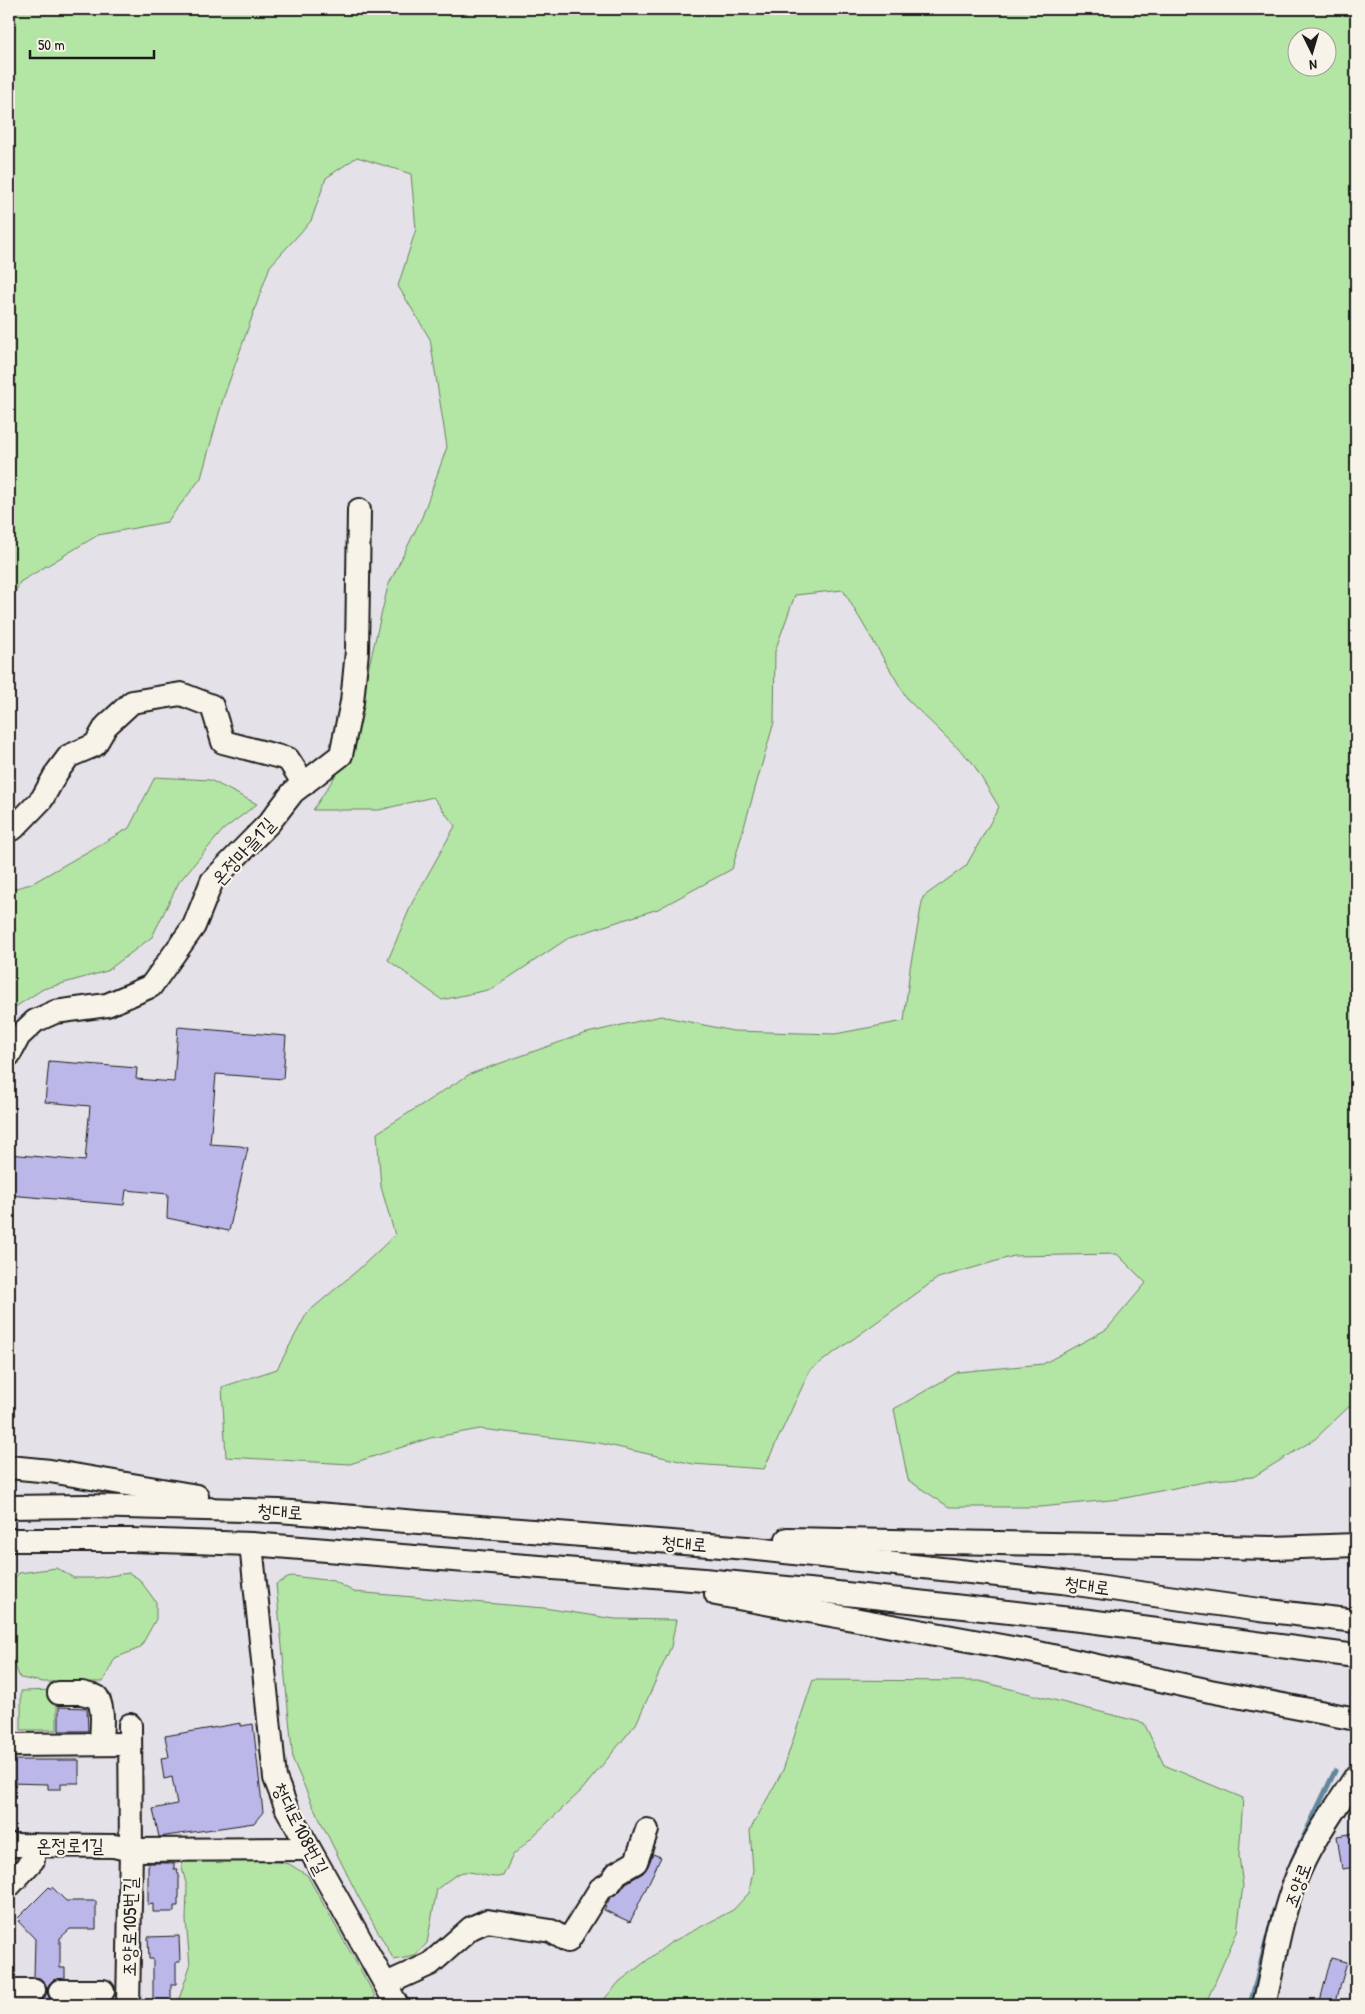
<svg xmlns="http://www.w3.org/2000/svg" width="1365" height="2014" font-family="'Patrick Hand','Poor Story',sans-serif">
	<style>
		.green { fill: #b3e5a5; stroke: #688060; fill-rule: evenodd }
		.lines { fill: none; stroke-linecap: round; stroke-linejoin: round }
		.stream { stroke: #62879c; stroke-width: 5 }
		.building { fill: #bbb7e9; stroke: #1c1c1c }
		.minor-casing { stroke: #1c1c1c; stroke-width: 26 }
		.minor { stroke: #f7f3e8; stroke-width: 22 }
		.labels { text-anchor: middle; dominant-baseline: central; stroke-width: 4.5; stroke-linejoin: round; paint-order: stroke }
		.street-label { font-size: 19px; fill: #1c1c1c; stroke: #f7f3e8 }
	</style>
	<rect width="100%" height="100%" fill="#e5e1e8"/>
	<filter id="ink" filterUnits="userSpaceOnUse"><feTurbulence type="fractalNoise" baseFrequency=".02" numOctaves="2"/><feDisplacementMap in="SourceGraphic" scale="10" xChannelSelector="R" yChannelSelector="G"/><feConvolveMatrix kernelMatrix="1 2 1 2 8 2 1 2 1" color-interpolation-filters="sRGB"/></filter>
	<g filter="url(#ink)">
		<g class="green">
			<path d="M9,9h1347v1391l-41,39 -62,38 -39,3 -94,19 -79,8h-92l-41,-27 -14,-71 64,-37 85,-8 64,-35 39,-46 -29,-29 -103,2 -76,22 -128,92 -46,99 -71,-5 -94,-21 -119,-14 -50,9 -80,26 -124,-7 -4,-70 55,-18 30,-56 52,-44 36,-34 -14,-48 -4,-54 93,-59 113,-40 78,-18 72,15 102,3 69,-13 6,-53 13,-71 43,-31 33,-59 -27,-45 -64,-62 -65,-110 -48,5 -20,56 -1,71 -42,147 -74,40 -88,28 -78,52 -50,11 -54,-40 24,-57 43,-77 -22,-29 -54,13h-66l34,-52 41,-172 34,-69 25,-70 -17,-108 -32,-53 18,-57 -5,-55 -54,-17 -31,21 -15,43 -41,45 -47,133 -22,79 -34,44 -69,13 -78,47 -11,23zM1298,38h30v30h-30z"/>
			<polygon points="155,777 210,780 257,804 223,830 179,882 152,937 107,971 43,989 9,1011 9,890 31,884 129,828"/>
			<polygon points="56,1568 74,1578 96,1578 129,1573 139,1579 156,1602 156,1619 140,1648 115,1658 103,1682 43,1682 20,1678 9,1651 9,1584 19,1573"/>
			<path d="M292,1576l42,5 20,11 190,16 71,11 61,1 -5,27 -35,77 -55,67 -68,64 -10,21c-14,4 -25,-5 -39,-4 -8,1 -20,12 -27,17l-10,54 -12,13 -21,4 -36,-64 -46,-92 -19,-44 -17,-176z"/>
			<polygon points="813,1680 979,1681 1144,1723 1164,1765 1243,1798 1239,1856 1243,1886 1237,1932 1205,2005 599,2005 620,1981 670,1943 733,1910 749,1893 753,1870 750,1830 783,1770"/>
			<polygon points="57,1690 57,1730 21,1730 21,1691"/>
			<polygon points="182,1860 278,1862 289,1864 307,1875 375,1996 370,2005 177,2005 190,1966 186,1920 187,1887 182,1868"/>
		</g>
		<g class="lines">
			<g class="stream">
				<polyline points="1292,1861 1335,1771"/>
				<polyline points="1250,2005 1274,1911"/>
			</g>
		</g>
		<g class="building">
			<polygon points="178,1027 286,1036 283,1079 216,1074 210,1144 240,1146 248,1148 229,1231 167,1218 168,1194 126,1190 124,1205 9,1195 9,1154 85,1161 90,1106 45,1102 49,1061 137,1068 136,1079 174,1082"/>
			<polygon points="59,1707 87,1708 88,1731 59,1731"/>
			<polygon points="241,1723 241,1726 253,1724 263,1812 254,1823 159,1837 153,1809 177,1804 172,1777 164,1779 161,1758 169,1757 165,1736"/>
			<polygon points="9,1760 79,1760 79,1783 61,1783 61,1789 48,1789 48,1784 9,1783"/>
			<polygon points="1356,1833 1356,1867 1342,1869 1337,1836"/>
			<polygon points="653,1854 661,1857 630,1922 604,1910 610,1898 620,1891 626,1883 643,1873 648,1866"/>
			<polygon points="150,1863 174,1863 174,1869 178,1869 177,1873 179,1874 179,1898 178,1898 178,1906 174,1906 174,1912 153,1912 153,1904 148,1905 148,1866"/>
			<polygon points="49,1887 51,1889 52,1887 66,1901 96,1901 96,1929 70,1929 60,1938 60,1968 65,1968 65,1978 53,1980 49,1984 47,1990 45,1983 40,1978 34,1977 35,1939 18,1921 20,1920 18,1918"/>
			<polygon points="179,1936 180,1962 176,1962 176,1984 171,1984 171,2005 153,2005 153,1959 149,1959 148,1937"/>
			<polygon points="1331,1958 1347,1962 1335,2005 1319,2005"/>
			<polygon points="47,1991 49,1998 53,2002 60,2004 34,2004 45,1997"/>
		</g>
		<g class="lines">
			<defs>
				<g id="minor">
					<polyline points="9,830 14,828 42,799 57,772 69,756 95,745 106,726 132,702 181,694 212,706 223,742 288,759 304,784"/>
					<polyline points="9,1055 19,1036 35,1021 55,1012 107,1005 151,986 194,926 212,881 269,823 293,792 341,755 352,702 357,651 359,510"/>
					<polyline points="9,1467 50,1471 197,1496"/>
					<polyline points="9,1507 86,1506 279,1511 747,1548 1062,1582 1260,1610 1356,1621"/>
					<polyline points="787,1539 1273,1548 1356,1545"/>
					<polyline points="9,1540 131,1540 251,1544 704,1580 819,1591 1089,1621 1356,1656"/>
					<polyline points="251,1544 275,1778 287,1809 397,2005"/>
					<polyline points="716,1594 1034,1652 1210,1691 1356,1719"/>
					<path d="M59,1693h23l15,4c8,13 4,32 4,47"/>
					<polyline points="9,1745 130,1744"/>
					<polyline points="9,1845 114,1846 131,1850 309,1849"/>
					<polyline points="9,1886 33,1860 33,1845"/>
					<polyline points="386,1984 430,1964 471,1928 487,1921 551,1931 568,1941 600,1889 610,1883 617,1873 636,1862 647,1830"/>
					<polyline points="9,1990 34,1990"/>
					<polyline points="60,1991 103,1991"/>
					<polyline points="128,2005 131,1850 130,1725"/>
					<path d="M1264,2005c10,-41 16,-86 32,-126 14,-36 39,-70 60,-103"/>
				</g>
			</defs>
			<use href="#minor" class="minor-casing"/>
			<use href="#minor" class="minor"/>
		</g>
	</g>
	<g class="labels">
		<g class="street-label">
			<text transform="translate(243 851) rotate(-48)">온정마을1길</text>
			<text transform="translate(280 1511) rotate(3)">청대로</text>
			<text transform="translate(684 1543) rotate(4)">청대로</text>
			<text transform="translate(1087 1585) rotate(7)">청대로</text>
			<text transform="translate(301 1828) rotate(63)">청대로108번길</text>
			<text x="70" y="1845">온정로1길</text>
			<text transform="translate(1297 1885) rotate(-70)">조양로</text>
			<text transform="translate(129 1927) rotate(-89)">조양로105번길</text>
		</g>
	</g>
	<rect width="1365" height="2014" fill="none" stroke="#f7f3e8" stroke-width="30"/>
	<rect x="15" y="15" width="1335" height="1984" fill="none" stroke="#1c1c1c" stroke-width="2" filter="url(#ink)"/>
	<g transform="translate(1312 52) rotate(175)"><circle r="24" fill="#f7f3e8" stroke="#9f9d96"/>
	<path d="M0-4L9 19L0 12L-9 19Z" fill="#1c1c1c"/>
	<text y="-8" font-size="14" font-weight="bold" text-anchor="middle" fill="#1c1c1c">N</text>
	</g>
	<path d="M30 50v8h124v-8" fill="none" stroke="#1c1c1c" stroke-width="2.5"/>
	<text x="38" y="50" font-size="15" fill="#1c1c1c" stroke="#f7f3e8" stroke-width="4" paint-order="stroke">50 m</text>
</svg>
